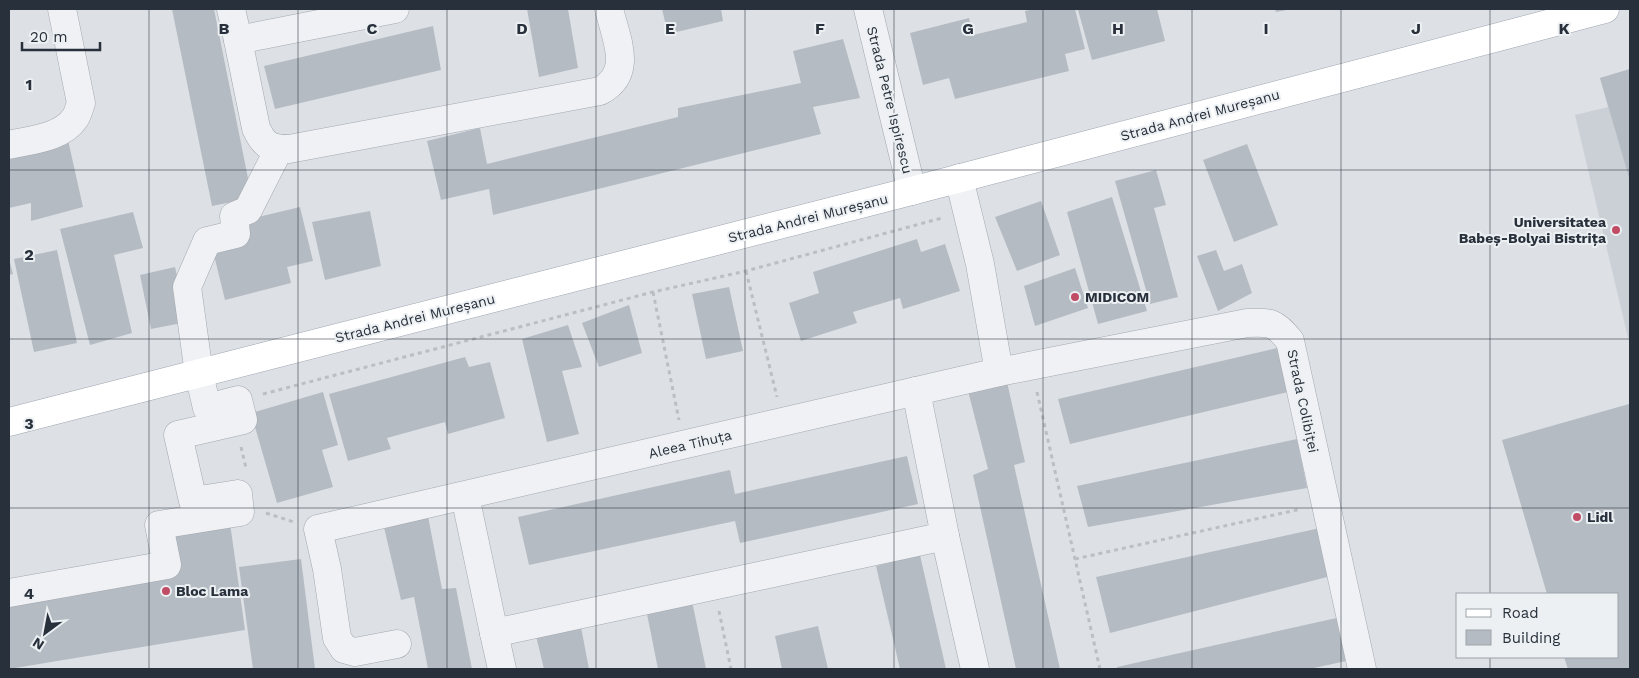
<svg xmlns="http://www.w3.org/2000/svg" width="1639" height="678" font-family="'Work Sans',sans-serif">
	<style>
		.built { fill: #cbd0d7 }
		.building { fill: #b5bbc2 }
		.lines { fill: none; stroke-linecap: round; stroke-linejoin: round }
		.minor-casing { stroke: #a3a8af; stroke-width: 29 }
		.major-casing { stroke: #9ea6b0; stroke-width: 29 }
		.path { stroke: #bbbfc4; stroke-width: 3; stroke-dasharray: 4 4; stroke-linecap: butt }
		.minor { stroke: #eff1f4; stroke-width: 28 }
		.major { stroke: #fff; stroke-width: 28 }
		.grid { fill: none; stroke: #28303b; stroke-width: 1; stroke-opacity: 0.55 }
		.poi-dot { fill: #c14c66; stroke: #ecf0f3; stroke-width: 2 }
		.labels { text-anchor: middle; dominant-baseline: central; stroke-width: 4; stroke-linejoin: round; paint-order: stroke }
		.street-label { font-size: 14px; fill: #28303b; stroke: #ecf0f3 }
		.poi-label { font-size: 14px; font-weight: bold; fill: #28303b; stroke: #ecf0f3; text-anchor: start }
		.grid-label { font-size: 16px; text-anchor: middle; font-weight: bold; fill: #28303b; stroke: #ecf0f3; stroke-width: 4; stroke-linejoin: round; paint-order: stroke }
	</style>
	<rect width="100%" height="100%" fill="#dde1e6"/>
	<polygon class="built" points="1630,69 1630,346 1575,115 1608,107 1600,78"/>
	<g class="building">
		<polygon points="172,9 214,9 252,198 212,206"/>
		<polygon points="527,9 568,9 578,68 539,77"/>
		<polygon points="662,9 721,9 723,21 668,34"/>
		<polygon points="1035,9 1075,9 1085,49 1065,54 1069,71 955,99 949,78 923,85 910,33 969,18 973,35 1027,22 1025,11"/>
		<polygon points="1083,9 1157,9 1165,41 1092,60 1078,10"/>
		<polygon points="1275,9 1287,9 1287,10 1276,12"/>
		<polygon points="433,26 441,70 275,109 264,66"/>
		<polygon points="843,39 860,98 813,107 821,134 493,215 489,189 441,200 427,141 480,128 487,164 678,117 678,108 801,83 793,51"/>
		<polygon points="1630,69 1630,181 1600,78"/>
		<polygon points="68,140 83,207 31,221 31,203 9,208 9,153"/>
		<polygon points="1247,144 1278,225 1234,242 1203,160"/>
		<polygon points="1156,170 1166,205 1154,208 1178,297 1150,304 1115,181"/>
		<polygon points="1112,197 1147,311 1098,324 1067,212"/>
		<polygon points="1041,201 1060,255 1017,271 995,217"/>
		<polygon points="300,207 313,261 287,267 291,283 225,300 212,247 242,221"/>
		<polygon points="370,211 381,266 325,280 312,222"/>
		<polygon points="133,212 143,248 114,255 132,333 90,345 60,229"/>
		<polygon points="917,239 921,252 945,244 960,291 903,309 900,298 853,312 857,323 801,341 789,303 819,293 813,272"/>
		<polygon points="57,250 77,343 34,352 14,259"/>
		<polygon points="1216,250 1224,271 1242,264 1252,293 1218,311 1197,256"/>
		<polygon points="9,259 13,274 9,275"/>
		<polygon points="175,267 187,322 151,329 140,275"/>
		<polygon points="1075,268 1088,308 1035,326 1024,286"/>
		<polygon points="729,287 743,351 706,359 692,294"/>
		<polygon points="629,305 642,353 599,367 582,323"/>
		<polygon points="568,325 582,367 562,371 579,434 547,442 522,339"/>
		<polygon points="1277,348 1288,392 1070,444 1058,399"/>
		<polygon points="465,357 469,367 490,362 505,418 448,434 445,422 387,438 391,449 348,461 329,394"/>
		<polygon points="1007,382 1025,462 1014,465 1060,669 1016,669 973,475 988,469 968,391"/>
		<polygon points="323,392 338,445 322,450 333,487 277,503 251,413"/>
		<polygon points="1629,404 1630,409 1630,669 1568,669 1564,657 1618,657 1618,594 1547,594 1502,440"/>
		<polygon points="1297,439 1307,488 1088,527 1077,486"/>
		<polygon points="907,456 918,504 740,543 735,521 529,565 518,517 730,470 735,494"/>
		<polygon points="427,511 442,589 456,588 472,669 428,669 414,597 401,600 383,523"/>
		<polygon points="230,523 245,630 9,669 9,605 176,576 167,533"/>
		<polygon points="1320,528 1331,576 1110,633 1096,577"/>
		<polygon points="920,555 946,669 900,669 876,566"/>
		<polygon points="301,559 315,669 253,669 239,567"/>
		<polygon points="692,601 706,669 658,669 647,614"/>
		<polygon points="1341,617 1351,660 1309,669 1117,669 1117,667"/>
		<polygon points="818,626 828,669 782,669 775,636"/>
		<polygon points="581,627 589,669 544,669 536,636"/>
	</g>
	<g class="lines">
		<defs>
			<g id="minor">
				<polyline points="231,9 238,40 395,9"/>
				<polyline points="868,9 912,191"/>
				<path d="M238,40l18,88c8,18 15,21 33,21l311,-58c34,-18 16,-52 9,-82"/>
				<path d="M9,145c21,-5 53,-7 66,-27 3,-4 4,-10 6,-15l-19,-94"/>
				<polyline points="959,178 980,264 999,372"/>
				<polyline points="465,496 494,633"/>
				<polyline points="945,536 975,669"/>
				<polyline points="9,593 167,565 159,525 240,512 238,494 193,501 178,435 243,420 238,400 207,408 199,374 187,287 207,241 236,234 234,216 248,210 279,149"/>
				<path d="M397,644l-42,8 -11,-3 -7,-11 -10,-69 -9,-40 681,-157 248,-49c24,-1 28,-1 43,18l72,328"/>
				<polyline points="502,669 494,633 945,536 916,391"/>
			</g>
			<polyline id="major" points="9,422 900,194 1605,9"/>
		</defs>
		<use href="#minor" class="minor-casing"/>
		<use href="#major" class="major-casing"/>
		<g class="path">
			<polyline points="746,271 777,397"/>
			<polyline points="653,292 679,420"/>
			<polyline points="1037,392 1100,669"/>
			<polyline points="263,394 653,292 746,271 942,218"/>
			<polyline points="241,447 246,468"/>
			<polyline points="266,513 294,522"/>
			<polyline points="1075,559 1301,509"/>
			<polyline points="719,611 731,669"/>
		</g>
		<use href="#minor" class="minor"/>
		<use href="#major" class="major"/>
	</g>
	<path class="grid" d="M149,9v660M298,9v660M447,9v660M596,9v660M745,9v660M894,9v660M1043,9v660M1192,9v660M1341,9v660M1490,9v585M9,170h1621M9,339h1621M9,508h1621M1490,657v12"/>
	<g class="poi-dot">
		<circle cx="1616" cy="230" r="5"/>
		<circle cx="1075" cy="297" r="5"/>
		<circle cx="1577" cy="517" r="5"/>
		<circle cx="166" cy="591" r="5"/>
	</g>
	<g class="labels">
		<g class="street-label">
			<text transform="translate(890 100) rotate(76)">Strada Petre Ispirescu</text>
			<text transform="translate(1200 115) rotate(-15)">Strada Andrei Mureșanu</text>
			<text transform="translate(808 218) rotate(-14)">Strada Andrei Mureșanu</text>
			<text transform="translate(415 318) rotate(-14)">Strada Andrei Mureșanu</text>
			<text transform="translate(1303 401) rotate(78)">Strada Colibiței</text>
			<text transform="translate(690 444) rotate(-13)">Aleea Tihuța</text>
		</g>
		<g class="poi-label">
			<text x="1606" y="222" text-anchor="end">Universitatea<tspan x="1606" dy="16">Babeș-Bolyai Bistrița</tspan></text>
			<text x="1085" y="297">MIDICOM</text>
			<text x="1587" y="517">Lidl</text>
			<text x="176" y="591">Bloc Lama</text>
		</g>
	</g>
	<g class="grid-label">
		<text x="224" y="34">B</text>
		<text x="372" y="34">C</text>
		<text x="522" y="34">D</text>
		<text x="670" y="34">E</text>
		<text x="820" y="34">F</text>
		<text x="968" y="34">G</text>
		<text x="1118" y="34">H</text>
		<text x="1266" y="34">I</text>
		<text x="1416" y="34">J</text>
		<text x="1564" y="34">K</text>
		<text x="29" y="90">1</text>
		<text x="29" y="260">2</text>
		<text x="29" y="429">3</text>
		<text x="29" y="599">4</text>
	</g>
	<rect width="1639" height="678" fill="none" stroke="#28303b" stroke-width="20"/>
	<rect x="1456" y="593" width="162" height="65" fill="#ecf0f3" stroke="#9ea3a9"/>
	<rect x="1466" y="609" width="25" height="8" fill="#ffffff" stroke="#9ea3a9"/>
	<text x="1502" y="618" font-size="15" fill="#28303b">Road</text>
	<rect x="1466" y="630" width="25" height="15" fill="#b5bbc2" stroke="#9ea3a9"/>
	<text x="1502" y="643" font-size="15" fill="#28303b">Building</text>
	<g transform="translate(45 633) rotate(212)" stroke="#ecf0f3" stroke-width="4" paint-order="stroke">
	<path d="M0-4L9 19L0 12L-9 19Z" fill="#28303b"/>
	<text y="-8" font-size="14" font-weight="bold" text-anchor="middle" fill="#28303b">N</text>
	</g>
	<path d="M22 42v8h78v-8" fill="none" stroke="#28303b" stroke-width="2.5"/>
	<text x="30" y="42" font-size="15" fill="#28303b" stroke="#ecf0f3" stroke-width="4" paint-order="stroke">20 m</text>
</svg>
